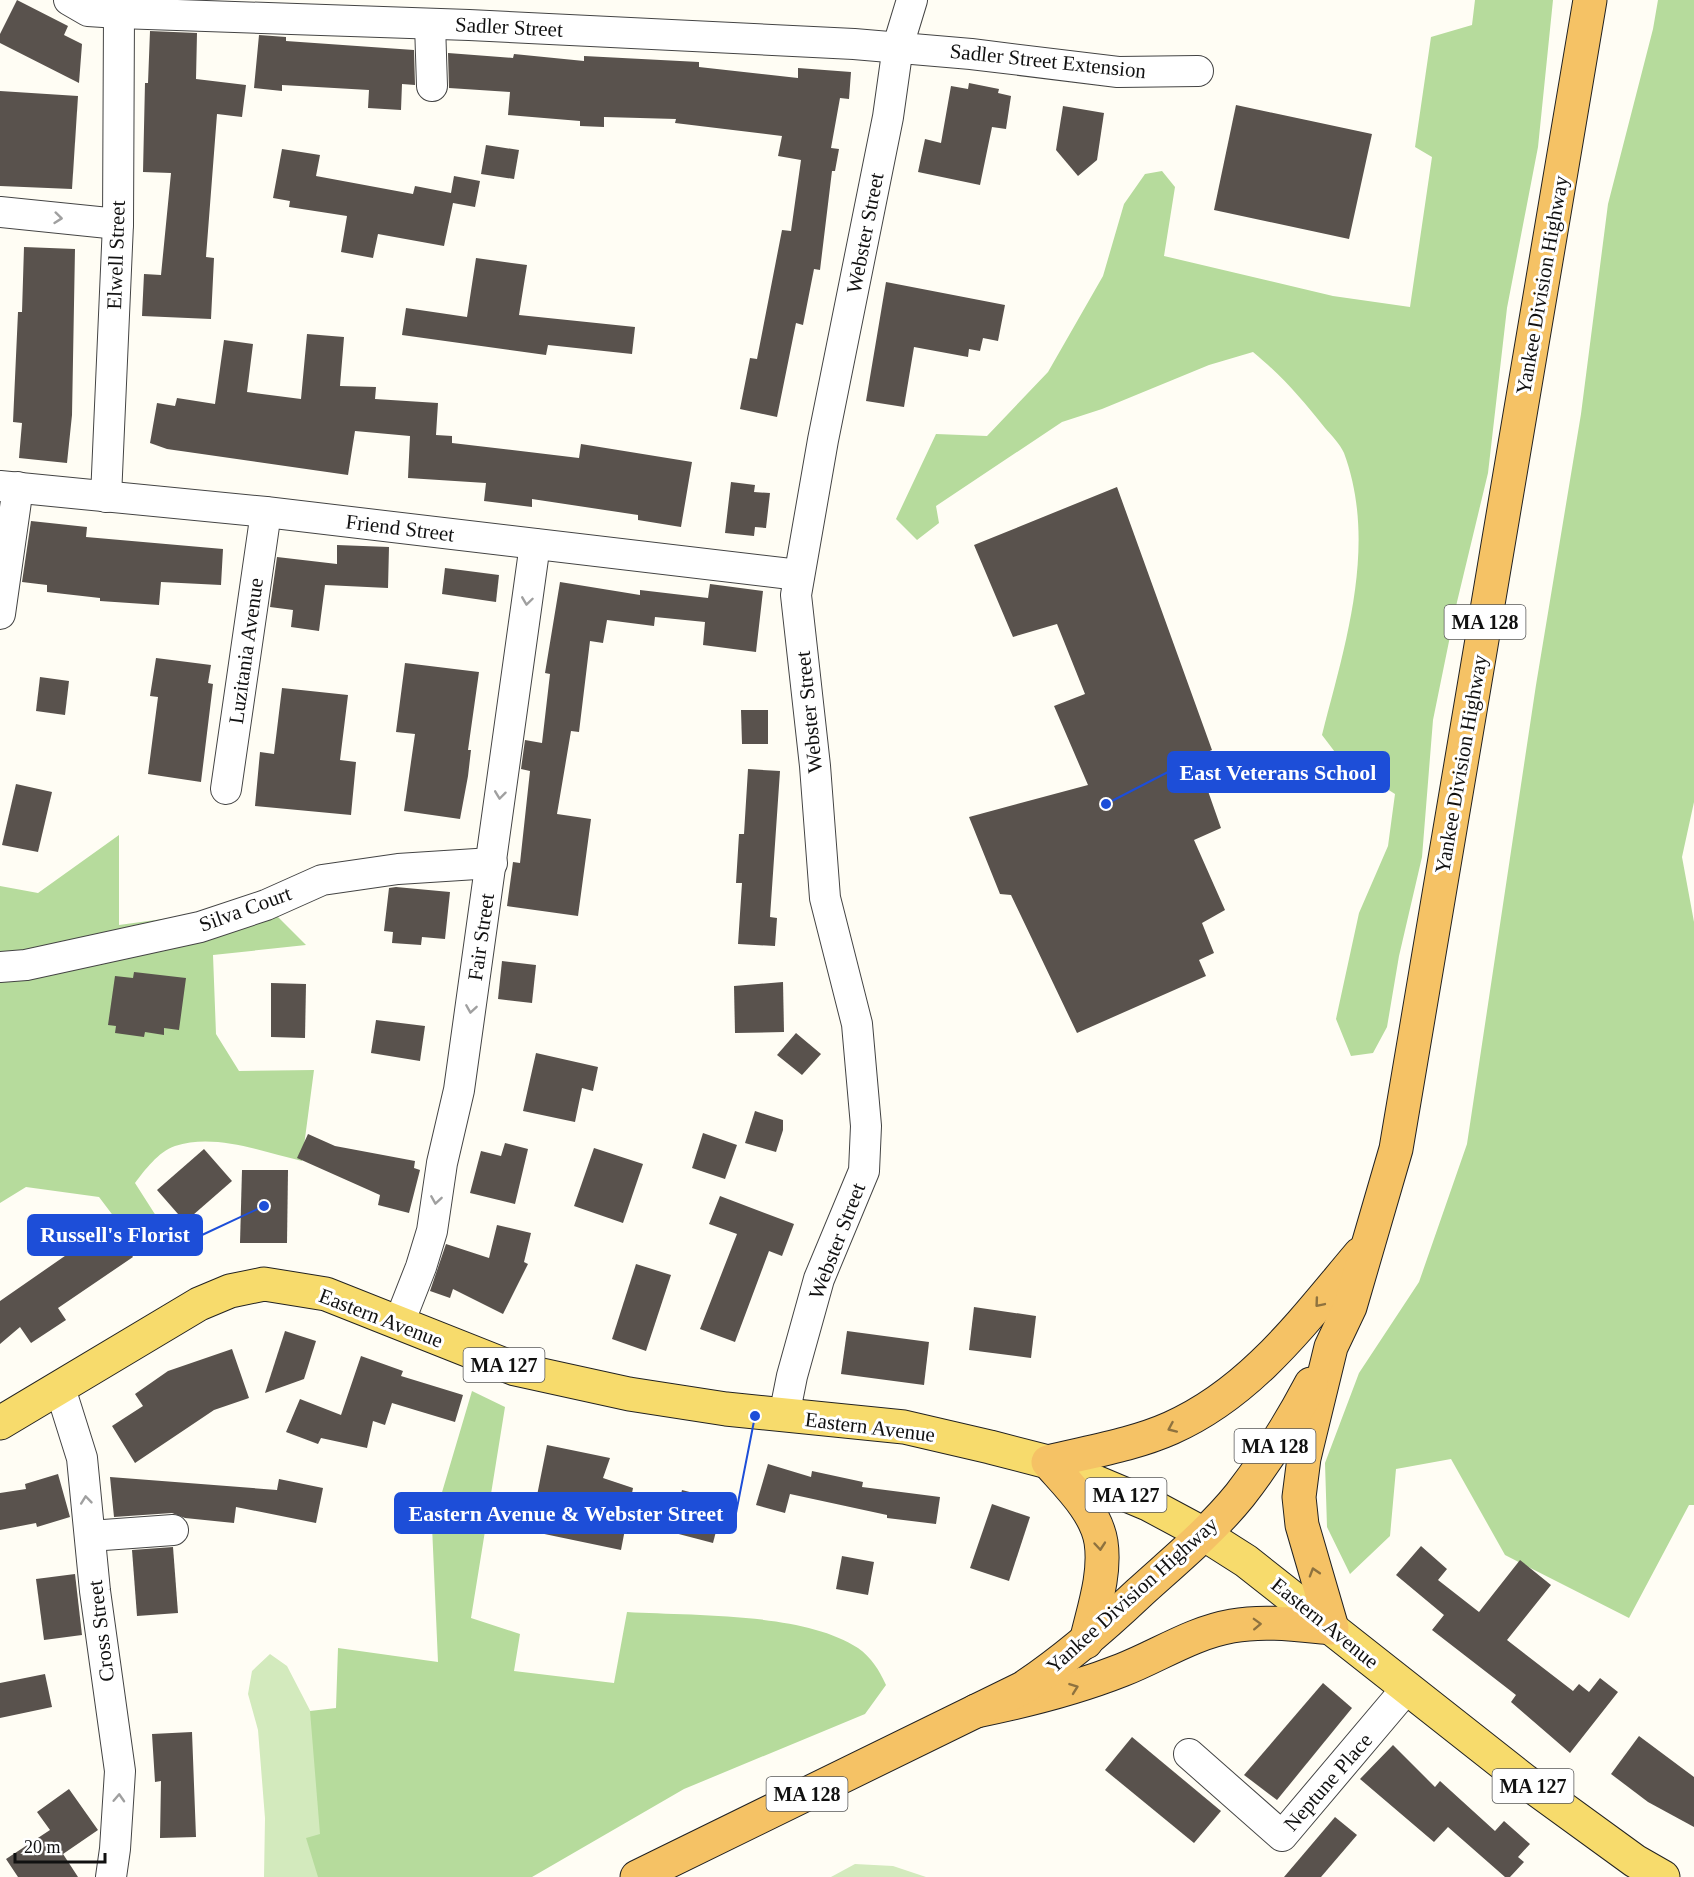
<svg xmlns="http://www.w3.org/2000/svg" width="1694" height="1877" font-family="Georgia,serif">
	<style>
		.green { fill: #d3eabd }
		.forest { fill: #b6db9c }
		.building { fill: #59524d }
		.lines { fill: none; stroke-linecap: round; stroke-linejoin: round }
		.minor-casing { stroke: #444; stroke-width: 32 }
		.primary-casing { stroke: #222; stroke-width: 35 }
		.trunk-casing { stroke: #222; stroke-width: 35 }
		.minor { stroke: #fff; stroke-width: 30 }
		.primary { stroke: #f7db6c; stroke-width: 33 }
		.trunk { stroke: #f5c265; stroke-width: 33 }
		.oneway { stroke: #a0a0a0 }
		.oneway2 { stroke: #8e723f }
		.labels { text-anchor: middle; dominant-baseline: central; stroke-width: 6; stroke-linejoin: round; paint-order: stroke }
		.shield { fill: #fff; stroke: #585858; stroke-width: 1.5 }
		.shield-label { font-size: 20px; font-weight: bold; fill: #111 }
		.street-label { font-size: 21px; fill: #111; stroke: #fff }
		.leader { fill: none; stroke: #1d4ed8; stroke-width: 2 }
		.callout-dot { fill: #1d4ed8; stroke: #fff; stroke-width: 2 }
		.callout { fill: #1d4ed8; stroke: #1d4ed8; stroke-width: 2 }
		.callout-label { font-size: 22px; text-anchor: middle; font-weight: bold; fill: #fff }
	</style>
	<rect width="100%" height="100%" fill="#fffdf4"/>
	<g class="green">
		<polygon points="270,1654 287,1666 330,1749 496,1877 264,1877 265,1818 258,1730 248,1694 252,1671"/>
		<polygon points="855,1864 893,1866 926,1877 831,1877"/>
	</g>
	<g class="forest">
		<path d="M1475,0h78l-15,147 -31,161 -19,165 -31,129 -24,118 -11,137 -23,99 -12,71 -14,26 -22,3 -15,-37 23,-106 29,-67 7,-52 -54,-34 -19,-25c23,-90 56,-190 22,-282 -4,-9 -13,-18 -19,-25 -24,-30 -43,-52 -72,-76l-44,13 -107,44 -40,13 -126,84 3,17 -22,17 -21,-21 40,-85 51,2 61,-64 55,-96 21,-72 21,-30 17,-3 13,16 -11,69 169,40 77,11 22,-150 -17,-10 16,-110 41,-12z"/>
		<polygon points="1658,0 1694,0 1694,802 1682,857 1694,922 1694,1505 1689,1505 1629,1618 1505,1555 1451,1459 1396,1469 1390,1536 1350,1574 1327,1527 1325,1463 1359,1373 1419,1282 1467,1144 1536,685 1581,414 1608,204 1653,29"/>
		<path d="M119,835v90l147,-20 40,40 -93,10 3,79 23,37 75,-1 -12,91c-40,-9 -86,-28 -127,-15 -17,6 -30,24 -40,37l23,36 -31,15 -28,-37 -73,-10 -26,16v-317l38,7z"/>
		<path d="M472,1391l33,16 -34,211 49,16 -6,37 100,12 13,-71c65,4 177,0 231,36 14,10 21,22 28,37l-21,29 -181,75 -152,88h-214l-12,-39 14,-4 -10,-123 26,-3 2,-60 100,14 -6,-136z"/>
	</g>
	<g class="building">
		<polygon points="17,0 68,26 64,35 82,44 79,83 0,43 0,34"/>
		<polygon points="150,31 197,33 196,79 246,85 242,117 217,114 206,257 214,258 211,319 142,316 144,274 161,275 171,173 143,172 145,83 148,83"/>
		<polygon points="259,35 286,37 286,41 414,50 415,85 402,84 401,110 368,108 369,90 282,85 282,91 254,88"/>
		<polygon points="448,53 513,58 514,54 584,61 584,56 699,62 699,67 798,78 798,68 851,72 849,99 840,98 831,148 839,149 835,171 832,171 820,270 814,269 803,325 796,323 777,417 740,409 750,358 757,359 782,230 791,231 801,160 778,156 782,136 675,123 676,119 604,117 604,127 580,126 580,121 508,115 510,92 449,88"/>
		<polygon points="969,83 999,89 998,93 1011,96 1006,129 992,127 980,185 918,172 925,139 941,143 951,86 968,89"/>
		<polygon points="0,91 78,96 72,189 0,186"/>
		<polygon points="1236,105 1372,134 1349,239 1214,210"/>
		<polygon points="1063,106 1104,113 1097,160 1078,176 1056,150"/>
		<polygon points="486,145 519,150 514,179 481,174"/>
		<polygon points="282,149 320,155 316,176 413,194 415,186 451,193 454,176 480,181 475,207 453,203 444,246 378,234 373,258 341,252 347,216 289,207 290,201 273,198"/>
		<polygon points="24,247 75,249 72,415 67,463 19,458 22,423 13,422 18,312 22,312"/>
		<polygon points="476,258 527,265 519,315 635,327 632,354 548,345 546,355 402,335 406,308 467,317"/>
		<polygon points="886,282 1005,305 998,341 983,338 980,351 969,349 968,357 914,347 904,407 866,401"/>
		<polygon points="307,334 344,337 340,386 376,387 375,399 438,403 436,435 452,436 452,443 579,458 581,444 692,462 681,527 638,520 638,515 532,499 532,507 484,501 486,483 408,478 410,436 355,431 348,475 167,449 150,443 157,403 175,406 177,398 215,404 224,340 253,344 247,392 301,399"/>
		<polygon points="731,482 755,485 754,492 770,493 766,528 755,527 754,536 725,533"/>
		<polygon points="1117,487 1212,750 1196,757 1221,828 1194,840 1225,910 1202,923 1214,953 1199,960 1206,976 1077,1033 1011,895 1000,894 969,817 1088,785 1054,706 1085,694 1057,624 1013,637 974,545"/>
		<polygon points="31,521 87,527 86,537 223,549 221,585 161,582 159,605 100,601 100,598 47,592 47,585 22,582"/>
		<polygon points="337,545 389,547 388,588 325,585 319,631 291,627 293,610 270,607 277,557 337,564"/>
		<polygon points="445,568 499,575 496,602 442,594"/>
		<polygon points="560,582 640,595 640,590 708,598 710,584 763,591 756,652 703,645 705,622 655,617 654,626 607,620 603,643 590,641 579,732 571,731 557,814 591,819 578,916 507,906 513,862 520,863 530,771 521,769 525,740 542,743 550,674 545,673"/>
		<polygon points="156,658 211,665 208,683 213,684 201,782 148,774 158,697 150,696"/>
		<polygon points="405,663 479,672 468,750 471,750 468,776 460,819 404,811 415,734 396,732"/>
		<polygon points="40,677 69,681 65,715 36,711"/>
		<polygon points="282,688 348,695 340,760 356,762 351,815 255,806 260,752 274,754"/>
		<polygon points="741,710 768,710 768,744 742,744"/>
		<polygon points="748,769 780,771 770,917 777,918 775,946 738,944 742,883 736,883 739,834 744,834"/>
		<polygon points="16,784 52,792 38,852 2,845"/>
		<polygon points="396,887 450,892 445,939 422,937 421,945 392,943 393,932 384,931 389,888"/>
		<polygon points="502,961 536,965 532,1003 498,999"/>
		<polygon points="134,972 186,978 179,1030 164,1028 164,1035 145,1032 144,1037 115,1033 116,1026 108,1025 115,976 133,978"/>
		<polygon points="783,982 784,1032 735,1033 734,986"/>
		<polygon points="271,983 306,984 305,1038 271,1037"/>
		<polygon points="376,1020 425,1026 420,1061 371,1053"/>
		<polygon points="796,1033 821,1054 802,1075 777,1055"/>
		<polygon points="536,1053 598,1067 593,1091 582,1088 575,1122 523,1111"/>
		<polygon points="755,1111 783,1120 783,1130 776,1152 745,1143"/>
		<polygon points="703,1133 737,1145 725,1179 692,1168"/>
		<polygon points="308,1134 335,1146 415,1161 414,1168 420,1170 409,1213 378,1205 380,1195 297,1158"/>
		<polygon points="505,1143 528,1149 515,1204 470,1193 481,1151 501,1156"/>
		<polygon points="594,1148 643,1164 623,1223 574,1206"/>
		<polygon points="204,1149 232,1181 185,1222 157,1190"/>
		<polygon points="242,1170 288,1170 287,1243 240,1243"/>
		<polygon points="720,1196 794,1224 782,1256 769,1251 735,1342 700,1329 737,1234 709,1224"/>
		<polygon points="111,1224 133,1257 58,1308 66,1320 31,1343 20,1327 0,1344 0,1301"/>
		<polygon points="497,1225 531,1233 524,1262 528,1264 503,1314 453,1289 450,1298 430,1291 446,1244 489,1258"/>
		<polygon points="636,1264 671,1275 646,1351 612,1339"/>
		<polygon points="974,1307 1036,1316 1031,1358 969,1350"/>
		<polygon points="285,1331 316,1341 304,1379 265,1393"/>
		<polygon points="847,1331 929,1342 924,1385 841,1374"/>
		<polygon points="232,1349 249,1398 214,1410 135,1463 112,1426 143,1406 135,1394 168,1371"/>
		<polygon points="361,1356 403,1371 401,1376 463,1395 455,1422 392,1403 385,1425 373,1421 367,1448 321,1438 318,1444 286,1432 300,1399 341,1415"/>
		<polygon points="547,1445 610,1458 603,1478 633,1488 621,1550 530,1531"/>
		<polygon points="768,1464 811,1477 812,1471 863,1482 862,1487 940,1497 936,1524 887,1518 887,1515 790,1494 785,1513 756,1505"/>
		<polygon points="58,1474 70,1517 37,1527 36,1523 0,1530 0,1493 26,1489 25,1484"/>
		<polygon points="110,1477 277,1490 279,1479 323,1488 316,1523 236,1507 234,1523 185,1518 172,1513 114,1517"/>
		<polygon points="682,1490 724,1501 713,1543 671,1532"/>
		<polygon points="992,1504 1030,1517 1009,1581 970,1568"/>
		<polygon points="1421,1546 1447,1569 1438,1580 1479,1612 1520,1560 1551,1585 1507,1640 1573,1691 1579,1684 1589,1692 1600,1678 1618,1692 1570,1753 1511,1702 1516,1695 1432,1630 1444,1615 1396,1575"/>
		<polygon points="173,1547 178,1613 137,1616 132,1550"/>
		<polygon points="842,1556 874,1562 868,1595 836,1589"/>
		<polygon points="75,1574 82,1635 44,1640 36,1579"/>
		<polygon points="45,1674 52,1707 0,1718 0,1683"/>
		<polygon points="1323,1683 1352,1708 1277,1800 1244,1775"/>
		<polygon points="192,1732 196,1837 160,1838 161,1781 155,1782 152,1734"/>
		<polygon points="1639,1736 1694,1777 1694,1827 1648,1802 1611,1774"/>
		<polygon points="1132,1737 1221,1811 1194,1843 1105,1770"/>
		<polygon points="1393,1745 1435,1787 1440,1781 1495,1831 1504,1821 1530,1844 1518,1857 1524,1862 1510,1877 1505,1877 1448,1827 1434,1842 1360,1779"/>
		<polygon points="69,1789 98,1830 63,1854 78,1877 18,1877 6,1859 50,1830 37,1812"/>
		<polygon points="1335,1817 1357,1835 1321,1877 1284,1877"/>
	</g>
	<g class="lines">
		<defs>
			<g id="minor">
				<polyline points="69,0 88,11 119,13 469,25 854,44 971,54 1118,72 1198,71"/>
				<polyline points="430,24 432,86"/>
				<polyline points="0,212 118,224"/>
				<polyline points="0,486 266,512 799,575"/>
				<polyline points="106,497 118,224 119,13"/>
				<polyline points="0,614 18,487"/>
				<polyline points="226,789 266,512"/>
				<polyline points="0,967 26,965 200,927 266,905 322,880 398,869 492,863"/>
				<polyline points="399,1323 421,1267 432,1231 442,1163 459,1090 535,544"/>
				<polyline points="60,1388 82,1458 95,1591 120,1771 115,1849 111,1877"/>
				<polyline points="784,1416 792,1376 819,1279 864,1171 866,1126 857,1024 825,898 815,766 796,595 823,440 888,117 898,46 912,0"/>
				<polyline points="90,1536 173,1530"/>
				<polyline points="1189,1754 1282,1836 1407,1688"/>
			</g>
			<polyline id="primary" points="0,1423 199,1304 230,1291 264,1284 326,1294 515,1369 629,1394 726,1409 904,1427 990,1447 1048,1462 1148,1504 1202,1533 1246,1561 1525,1781 1635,1861 1663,1877"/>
			<g id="trunk">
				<path d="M1086,1642c7,-31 20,-67 15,-100 -5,-31 -33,-57 -53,-80 40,-10 85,-17 123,-34 81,-36 133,-108 189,-174"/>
				<path d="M976,1711c50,-10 98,-22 146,-41 36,-14 70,-37 110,-44 33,-6 67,-1 100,2l-30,-103 -3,-28 5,-39 27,-111 19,-40 46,-158 194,-1149"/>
				<path d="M637,1877l386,-189c42,-28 79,-60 116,-95 34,-31 72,-62 101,-98 27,-35 51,-73 71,-111"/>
			</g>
		</defs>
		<use href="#minor" class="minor-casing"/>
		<use href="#primary" class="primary-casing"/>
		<use href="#trunk" class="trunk-casing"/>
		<use href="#minor" class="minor"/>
		<use href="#primary" class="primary"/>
		<use href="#trunk" class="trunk"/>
	</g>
	<defs><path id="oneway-chevron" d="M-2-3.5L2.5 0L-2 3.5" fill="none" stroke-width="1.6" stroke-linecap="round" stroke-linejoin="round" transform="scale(1.5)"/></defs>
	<g class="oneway">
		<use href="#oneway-chevron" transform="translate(58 218) rotate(6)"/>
		<use href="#oneway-chevron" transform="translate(527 601) rotate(98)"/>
		<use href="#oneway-chevron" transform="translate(500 795) rotate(97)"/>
		<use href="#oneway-chevron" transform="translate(471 1009) rotate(99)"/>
		<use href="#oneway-chevron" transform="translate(436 1200) rotate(99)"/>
		<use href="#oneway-chevron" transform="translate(86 1500) rotate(-96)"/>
		<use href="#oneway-chevron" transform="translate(119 1798) rotate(-87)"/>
	</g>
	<g class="oneway2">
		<use href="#oneway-chevron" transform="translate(1319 1303) rotate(130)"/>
		<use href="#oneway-chevron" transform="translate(1172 1428) rotate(156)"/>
		<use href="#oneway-chevron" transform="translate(1100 1546) rotate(85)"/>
		<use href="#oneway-chevron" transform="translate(1314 1572) rotate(-107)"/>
		<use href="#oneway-chevron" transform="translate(1257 1624) rotate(-2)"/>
		<use href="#oneway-chevron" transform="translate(1074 1688) rotate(-20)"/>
	</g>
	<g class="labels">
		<g class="shield">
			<rect x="1444.5" y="605" width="81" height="34" rx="4.5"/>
			<rect x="463.5" y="1348" width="81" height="34" rx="4.5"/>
			<rect x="1234.5" y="1429" width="81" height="34" rx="4.5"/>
			<rect x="1085.5" y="1478" width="81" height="34" rx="4.5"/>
			<rect x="1492.5" y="1769" width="81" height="34" rx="4.5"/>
			<rect x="766.5" y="1777" width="81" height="34" rx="4.5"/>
		</g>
		<g class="shield-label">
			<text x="1485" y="622">MA 128</text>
			<text x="504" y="1365">MA 127</text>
			<text x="1275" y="1446">MA 128</text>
			<text x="1126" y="1495">MA 127</text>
			<text x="1533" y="1786">MA 127</text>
			<text x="807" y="1794">MA 128</text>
		</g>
		<g class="street-label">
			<text transform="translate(509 27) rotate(3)">Sadler Street</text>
			<text transform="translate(1048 61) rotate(6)">Sadler Street Extension</text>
			<text transform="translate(865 233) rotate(-79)">Webster Street</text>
			<text transform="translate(116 255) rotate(-88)">Elwell Street</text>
			<text transform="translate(1542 285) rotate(-80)">Yankee Division Highway</text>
			<text transform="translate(400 528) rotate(7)">Friend Street</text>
			<text transform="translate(246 651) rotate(-82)">Luzitania Avenue</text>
			<text transform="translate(809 712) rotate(-96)">Webster Street</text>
			<text transform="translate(1461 764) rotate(-80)">Yankee Division Highway</text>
			<text transform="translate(245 909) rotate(-20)">Silva Court</text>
			<text transform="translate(481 937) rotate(-82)">Fair Street</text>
			<text transform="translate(837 1241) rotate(-69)">Webster Street</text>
			<text transform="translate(381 1318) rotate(21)">Eastern Avenue</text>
			<text transform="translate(870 1427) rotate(7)">Eastern Avenue</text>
			<text transform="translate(1132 1595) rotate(-42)">Yankee Division Highway</text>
			<text transform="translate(1325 1623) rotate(39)">Eastern Avenue</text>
			<text transform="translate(101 1631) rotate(-97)">Cross Street</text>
			<text transform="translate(1328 1782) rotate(-49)">Neptune Place</text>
		</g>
	</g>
	<path class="leader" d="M1106 804L1168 772M264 1206L202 1235M755 1416L736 1513"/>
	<g class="callout-dot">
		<circle cx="1106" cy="804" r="6"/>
		<circle cx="264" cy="1206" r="6"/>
		<circle cx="755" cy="1416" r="6"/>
	</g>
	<g class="callout">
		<rect x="1168" y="752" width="221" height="40" rx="6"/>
		<rect x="28" y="1215" width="174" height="40" rx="6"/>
		<rect x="395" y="1493" width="341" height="40" rx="6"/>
	</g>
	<g class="callout-label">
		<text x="1278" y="780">East Veterans School</text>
		<text x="115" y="1242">Russell's Florist</text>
		<text x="566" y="1521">Eastern Avenue &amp; Webster Street</text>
	</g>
	<path d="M15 1853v9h90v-9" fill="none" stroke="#111111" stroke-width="3"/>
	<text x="24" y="1853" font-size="18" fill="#111111" stroke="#ffffff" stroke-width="4.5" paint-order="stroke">20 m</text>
</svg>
